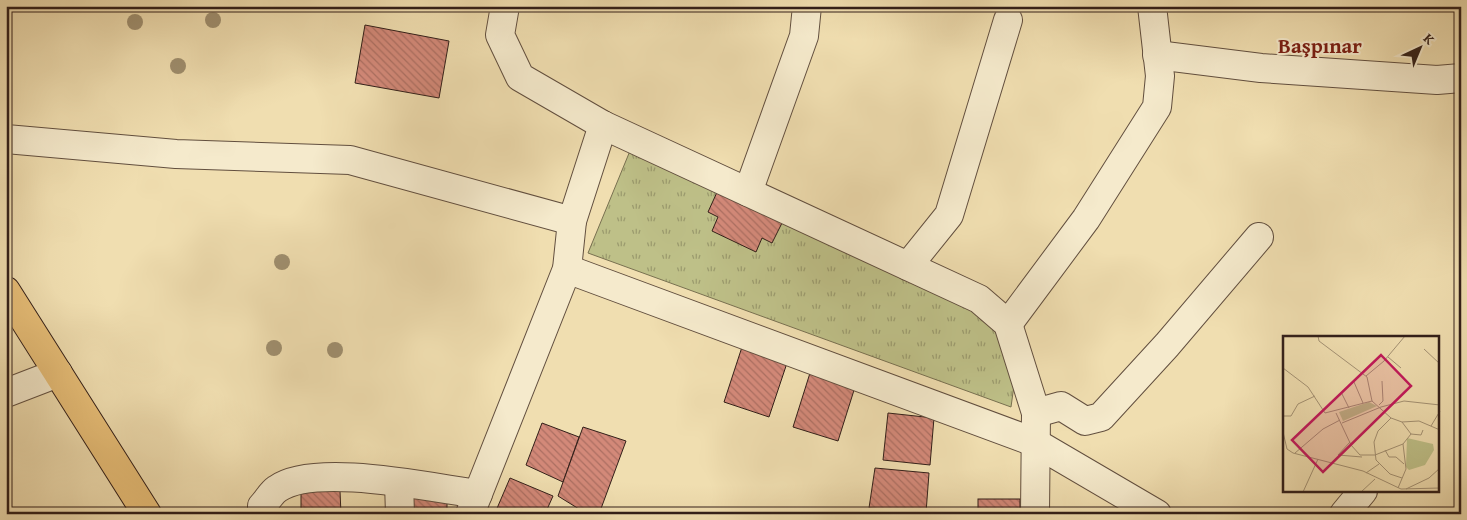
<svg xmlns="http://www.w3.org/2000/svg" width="1467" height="520" font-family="'Gentium Book Plus',serif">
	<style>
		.park { fill: url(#park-tufts); stroke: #787050 }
		.building { fill: url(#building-back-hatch); stroke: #321f19 }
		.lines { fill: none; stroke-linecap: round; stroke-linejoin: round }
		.minor-casing { stroke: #624f3f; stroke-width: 30 }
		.major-casing { stroke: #321f19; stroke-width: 30 }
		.minor { stroke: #f5eacc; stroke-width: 28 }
		.major { stroke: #e8bf78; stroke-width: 28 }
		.tree { fill: #9f8f6f }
		.labels { text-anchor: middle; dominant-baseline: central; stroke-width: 4; stroke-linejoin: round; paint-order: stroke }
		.district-label { font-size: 21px; font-weight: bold; fill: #7a1f14; stroke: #f5eacc }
		.inset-road { fill: none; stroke: #a49274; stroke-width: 1 }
		.view { fill: #c2185b; fill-opacity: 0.15; stroke: #c2185b; stroke-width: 2.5 }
		.inset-edge { fill: none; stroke: #321f19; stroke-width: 2.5 }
	</style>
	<defs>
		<pattern id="park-tufts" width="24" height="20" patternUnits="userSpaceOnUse" patternTransform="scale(1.25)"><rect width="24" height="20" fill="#bec088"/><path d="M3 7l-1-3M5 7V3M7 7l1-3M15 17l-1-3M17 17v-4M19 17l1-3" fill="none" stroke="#9b9b6e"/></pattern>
		<pattern id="building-back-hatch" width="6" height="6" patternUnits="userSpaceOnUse" patternTransform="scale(1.25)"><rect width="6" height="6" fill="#d38979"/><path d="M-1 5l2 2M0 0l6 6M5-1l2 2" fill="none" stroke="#ac6f62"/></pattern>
	</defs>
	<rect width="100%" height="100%" fill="#f0deb0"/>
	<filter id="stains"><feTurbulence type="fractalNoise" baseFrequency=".004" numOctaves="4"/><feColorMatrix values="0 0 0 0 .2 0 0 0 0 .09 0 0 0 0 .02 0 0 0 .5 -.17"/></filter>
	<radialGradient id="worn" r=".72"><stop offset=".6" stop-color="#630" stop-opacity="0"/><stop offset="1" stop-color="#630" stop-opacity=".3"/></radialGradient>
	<polygon class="park" points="632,146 970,307 995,330 1015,378 1011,407 588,253"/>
	<g class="building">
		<polygon points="365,25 449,41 439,98 355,83"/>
		<polygon points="718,190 783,221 772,243 762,238 756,252 712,231 718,217 708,212"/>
		<polygon points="742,347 787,363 769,417 724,402"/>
		<polygon points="810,373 855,387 838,441 793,427"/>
		<polygon points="888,413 934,418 930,465 883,460"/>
		<polygon points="542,423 579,437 563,482 526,465"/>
		<polygon points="583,427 626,441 599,514 587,514 558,496"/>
		<polygon points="875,468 929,473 926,513 869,508"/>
		<polygon points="510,478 553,496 545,514 495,513"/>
		<polygon points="301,491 340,491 341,514 301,514"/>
		<polygon points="408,492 447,493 447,514 408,514"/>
		<rect x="978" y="499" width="42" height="15"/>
	</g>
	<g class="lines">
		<defs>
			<g id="minor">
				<polyline points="505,6 500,35 520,77 603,125 979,299 1008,324 1036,413 1035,514"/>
				<polyline points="1157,55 1261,68 1437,80 1461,78"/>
				<polyline points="6,139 176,154 350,160 572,221"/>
				<polyline points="748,192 804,36 807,6"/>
				<polyline points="908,266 949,215 1008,20"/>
				<polyline points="567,269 1034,442 1157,514"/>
				<polyline points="1008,324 1086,219 1157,107 1160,76 1152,6"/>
				<polyline points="6,393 58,373"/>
				<polyline points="1036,413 1061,406 1085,421 1101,417 1167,345 1259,237"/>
				<polyline points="399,483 400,514"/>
				<path d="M262,514v-8c5,-5 9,-13 15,-17 37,-27 155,-1 201,5"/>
				<polyline points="470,514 567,269 572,221 603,125"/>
				<polyline points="1344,514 1363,491"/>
			</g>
			<polyline id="major" points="6,291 147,514"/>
		</defs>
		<use href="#minor" class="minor-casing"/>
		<use href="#major" class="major-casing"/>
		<use href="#minor" class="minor"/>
		<use href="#major" class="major"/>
	</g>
	<g class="tree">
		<circle cx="213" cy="20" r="8"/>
		<circle cx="135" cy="22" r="8"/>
		<circle cx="178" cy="66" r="8"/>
		<circle cx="282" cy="262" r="8"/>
		<circle cx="274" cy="348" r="8"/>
		<circle cx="335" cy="350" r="8"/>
	</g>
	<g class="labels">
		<g class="district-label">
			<text x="1320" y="45">Başpınar</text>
		</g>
	</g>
	<g transform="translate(1283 336)">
		<rect width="156" height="156" fill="#f0deb0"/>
		<path d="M124,102l26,6 1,6 -9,15 -16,5 -3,-3z" fill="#bec088"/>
		<path d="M86,66l8,4 -34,15 -4,-9z" fill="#bec088"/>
		<path class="inset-road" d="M35,0l1,5 48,36 5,24M141,13l16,15M105,21l13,11M0,32l25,19 17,26 47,-12 19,17M83,40l18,-15 21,-25M71,46l9,21M58,56l8,16M96,69l4,-4 -1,-20M53,77l15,32 9,10h15l28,-11M0,80h8l7,-12 17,-8M59,87l39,-16 23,-6 36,4M148,90l9,-15M0,96l4,17 6,4 70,18 38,18 39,-1M128,98l10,1 2,-5M67,106l-12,13 24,2M102,114l4,7h7l8,7M12,117l28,-24 17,-9M83,137l13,-9M119,142l-12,-4 -14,-14 -2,-18 4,-11 13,-13 11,4 17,-1 21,9M115,152l8,-19 -3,-25 8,-10 -9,-12M123,153l23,-11 11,-10M20,156l15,-33M78,156l14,-13"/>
		<path class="view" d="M98,19l30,31 -88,86 -31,-32z"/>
		<rect width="156" height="156" class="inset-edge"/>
	</g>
	<rect width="1467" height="520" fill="none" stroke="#f0deb0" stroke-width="25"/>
	<rect x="8" y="8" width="1452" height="505" fill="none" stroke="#321f19" stroke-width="2.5"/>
	<rect x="12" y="12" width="1442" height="495" fill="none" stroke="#321f19"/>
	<g transform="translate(1420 48) rotate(44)" stroke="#f5eacc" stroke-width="4" paint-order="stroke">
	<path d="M0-4L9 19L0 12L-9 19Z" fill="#321f19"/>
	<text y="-8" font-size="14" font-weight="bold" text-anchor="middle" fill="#321f19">K</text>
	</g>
	<rect width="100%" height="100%" filter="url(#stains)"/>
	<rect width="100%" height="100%" fill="url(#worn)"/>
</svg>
